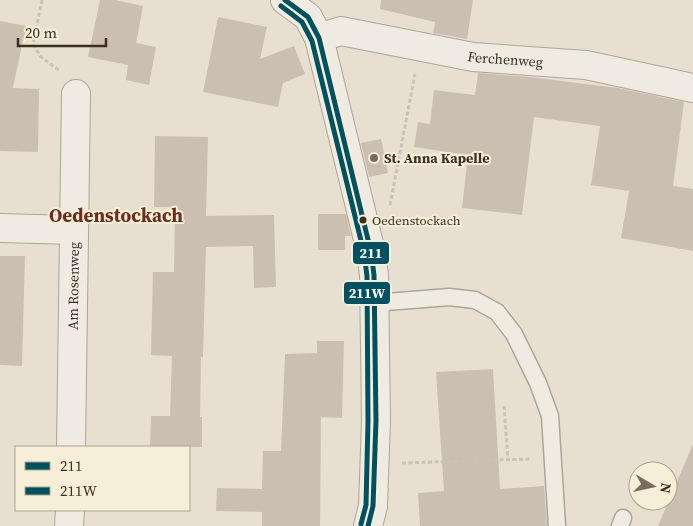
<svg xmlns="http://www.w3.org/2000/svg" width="693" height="526" font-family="'Source Serif 4',serif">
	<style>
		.building { fill: #cbbfb2 }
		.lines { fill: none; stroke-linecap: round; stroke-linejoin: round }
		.service-casing { stroke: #ada599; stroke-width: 19 }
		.minor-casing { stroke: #ada599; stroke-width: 30 }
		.path { stroke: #c8c2b9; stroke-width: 3; stroke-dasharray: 4 2.5; stroke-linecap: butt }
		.service { stroke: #efebe3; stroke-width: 16 }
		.minor { stroke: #efebe3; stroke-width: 28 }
		.bus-1-casing { stroke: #f7eed8; stroke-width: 9 }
		.bus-2-casing { stroke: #f7eed8; stroke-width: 9 }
		.bus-1 { stroke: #005262; stroke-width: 5 }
		.bus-2 { stroke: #005262; stroke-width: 5 }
		.poi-dot { fill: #786c5e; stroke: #f7eed8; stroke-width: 2 }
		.bus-dot { fill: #3d2e20; stroke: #f7eed8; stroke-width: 2 }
		.labels { text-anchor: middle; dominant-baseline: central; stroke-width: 4; stroke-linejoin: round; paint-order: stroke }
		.bus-label { font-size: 13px; fill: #3d2e20; stroke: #f7eed8; text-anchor: start }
		.street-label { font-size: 14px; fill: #3d2e20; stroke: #f7eed8 }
		.poi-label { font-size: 14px; font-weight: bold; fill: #3d2e20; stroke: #f7eed8; text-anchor: start }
		.district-label { font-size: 19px; font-weight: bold; fill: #6b2e1e; stroke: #f7eed8 }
		.line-badge { stroke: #f7eed8; stroke-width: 2 }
		.badge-label { font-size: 14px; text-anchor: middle; font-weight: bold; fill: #fff }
	</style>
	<rect width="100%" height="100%" fill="#e7e0d1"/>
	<g class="building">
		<polygon points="100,0 115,0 143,6 136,43 156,47 149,85 126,80 128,65 88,57"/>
		<polygon points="381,0 473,0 467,39 433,33 435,22 380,9"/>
		<polygon points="218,17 267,27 260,59 294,46 305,74 283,83 278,107 203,92"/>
		<polygon points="0,21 26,26 13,88 39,89 38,152 0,151"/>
		<polygon points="478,73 530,77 618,88 684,102 673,186 693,189 693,251 621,238 629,191 591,185 600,126 534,117 522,215 462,208 468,155 414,147 418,122 430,124 434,90 475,95"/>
		<polygon points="155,136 208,137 206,216 274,215 276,287 254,288 253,246 206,247 203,357 201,357 200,417 202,417 202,447 150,447 151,416 170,416 172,356 151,355 153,272 174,272 175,207 154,207"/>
		<polygon points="381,139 388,173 369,177 361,143"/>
		<polygon points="318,214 346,214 351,236 345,236 345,250 318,250"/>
		<polygon points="0,256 25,256 22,366 0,365"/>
		<polygon points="317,341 344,341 342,418 321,417 320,526 262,526 262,512 216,511 217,488 262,489 263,451 281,451 285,354 317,353"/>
		<polygon points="493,369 500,489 544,486 547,526 420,526 418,493 444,491 436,372"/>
		<polygon points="693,444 693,526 658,526"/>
	</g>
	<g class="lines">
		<defs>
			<g id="service">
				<polyline points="374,303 449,297 475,300 497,312 514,334 538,383 550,416 557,526"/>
				<polyline points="620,526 623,518"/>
			</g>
			<g id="minor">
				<polyline points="285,0 308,17 319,38 371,252 374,275 376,421 373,506 368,526"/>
				<path id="s1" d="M319,38l22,-7 132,26 113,8 107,23"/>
				<polyline points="0,228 74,230"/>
				<path id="s2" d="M71,447l5,-353"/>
				<polyline points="69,526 70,510"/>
			</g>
		</defs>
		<use href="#service" class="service-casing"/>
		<use href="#minor" class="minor-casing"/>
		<g class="path">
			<polyline points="42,0 33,44 41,57 60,71"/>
			<polyline points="390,205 415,74"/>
			<polyline points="504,406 508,460"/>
			<polyline points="402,463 530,459"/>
		</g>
		<use href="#service" class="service"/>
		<use href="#minor" class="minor"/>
		<defs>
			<polyline id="bus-1" points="285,0 308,17 319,38 371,252 374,275 376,421 373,506 368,526"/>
			<polyline id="bus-2" points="281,6 302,22 312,41 364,253 367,276 368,421 366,505 361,524"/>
		</defs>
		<use href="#bus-1" class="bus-1-casing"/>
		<use href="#bus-2" class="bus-2-casing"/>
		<use href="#bus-1" class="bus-1"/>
		<use href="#bus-2" class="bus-2"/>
	</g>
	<circle class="poi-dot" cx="374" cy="158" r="5"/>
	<circle class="bus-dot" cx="363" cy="220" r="4.5"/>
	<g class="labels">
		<g class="bus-label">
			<text x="372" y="220">Oedenstockach</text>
		</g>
		<g class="street-label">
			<text stroke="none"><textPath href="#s1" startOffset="190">Ferchenweg</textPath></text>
			<text stroke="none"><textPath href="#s2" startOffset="161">Am Rosenweg</textPath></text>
		</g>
		<g class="poi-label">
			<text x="384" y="158">St. Anna Kapelle</text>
		</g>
		<g class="district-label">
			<text x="116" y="215">Oedenstockach</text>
		</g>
	</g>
	<g class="line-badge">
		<rect x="352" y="241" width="38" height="24" rx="5" fill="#005262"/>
		<rect x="343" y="281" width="48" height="24" rx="5" fill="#005262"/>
	</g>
	<g class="badge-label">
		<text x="371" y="258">211</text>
		<text x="367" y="298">211W</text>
	</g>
	<rect x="15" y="446" width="175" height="65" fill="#f7eed8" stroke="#ada18e"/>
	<rect x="25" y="462" width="25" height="8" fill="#005262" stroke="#ada18e"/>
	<text x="60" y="471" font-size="15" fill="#3d2e20">211</text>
	<rect x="25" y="487" width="25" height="8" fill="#005262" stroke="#ada18e"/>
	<text x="60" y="496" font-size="15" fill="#3d2e20">211W</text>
	<g transform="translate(653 486) rotate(99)"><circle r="24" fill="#f7eed8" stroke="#ada18e"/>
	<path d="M0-4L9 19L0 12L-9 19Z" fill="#786c5e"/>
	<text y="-8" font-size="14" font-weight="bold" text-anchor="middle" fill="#3d2e20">N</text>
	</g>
	<path d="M18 38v8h88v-8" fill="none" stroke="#3d2e20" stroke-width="2.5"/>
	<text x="25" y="38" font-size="15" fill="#3d2e20" stroke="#f7eed8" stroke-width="4" paint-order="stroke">20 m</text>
</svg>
